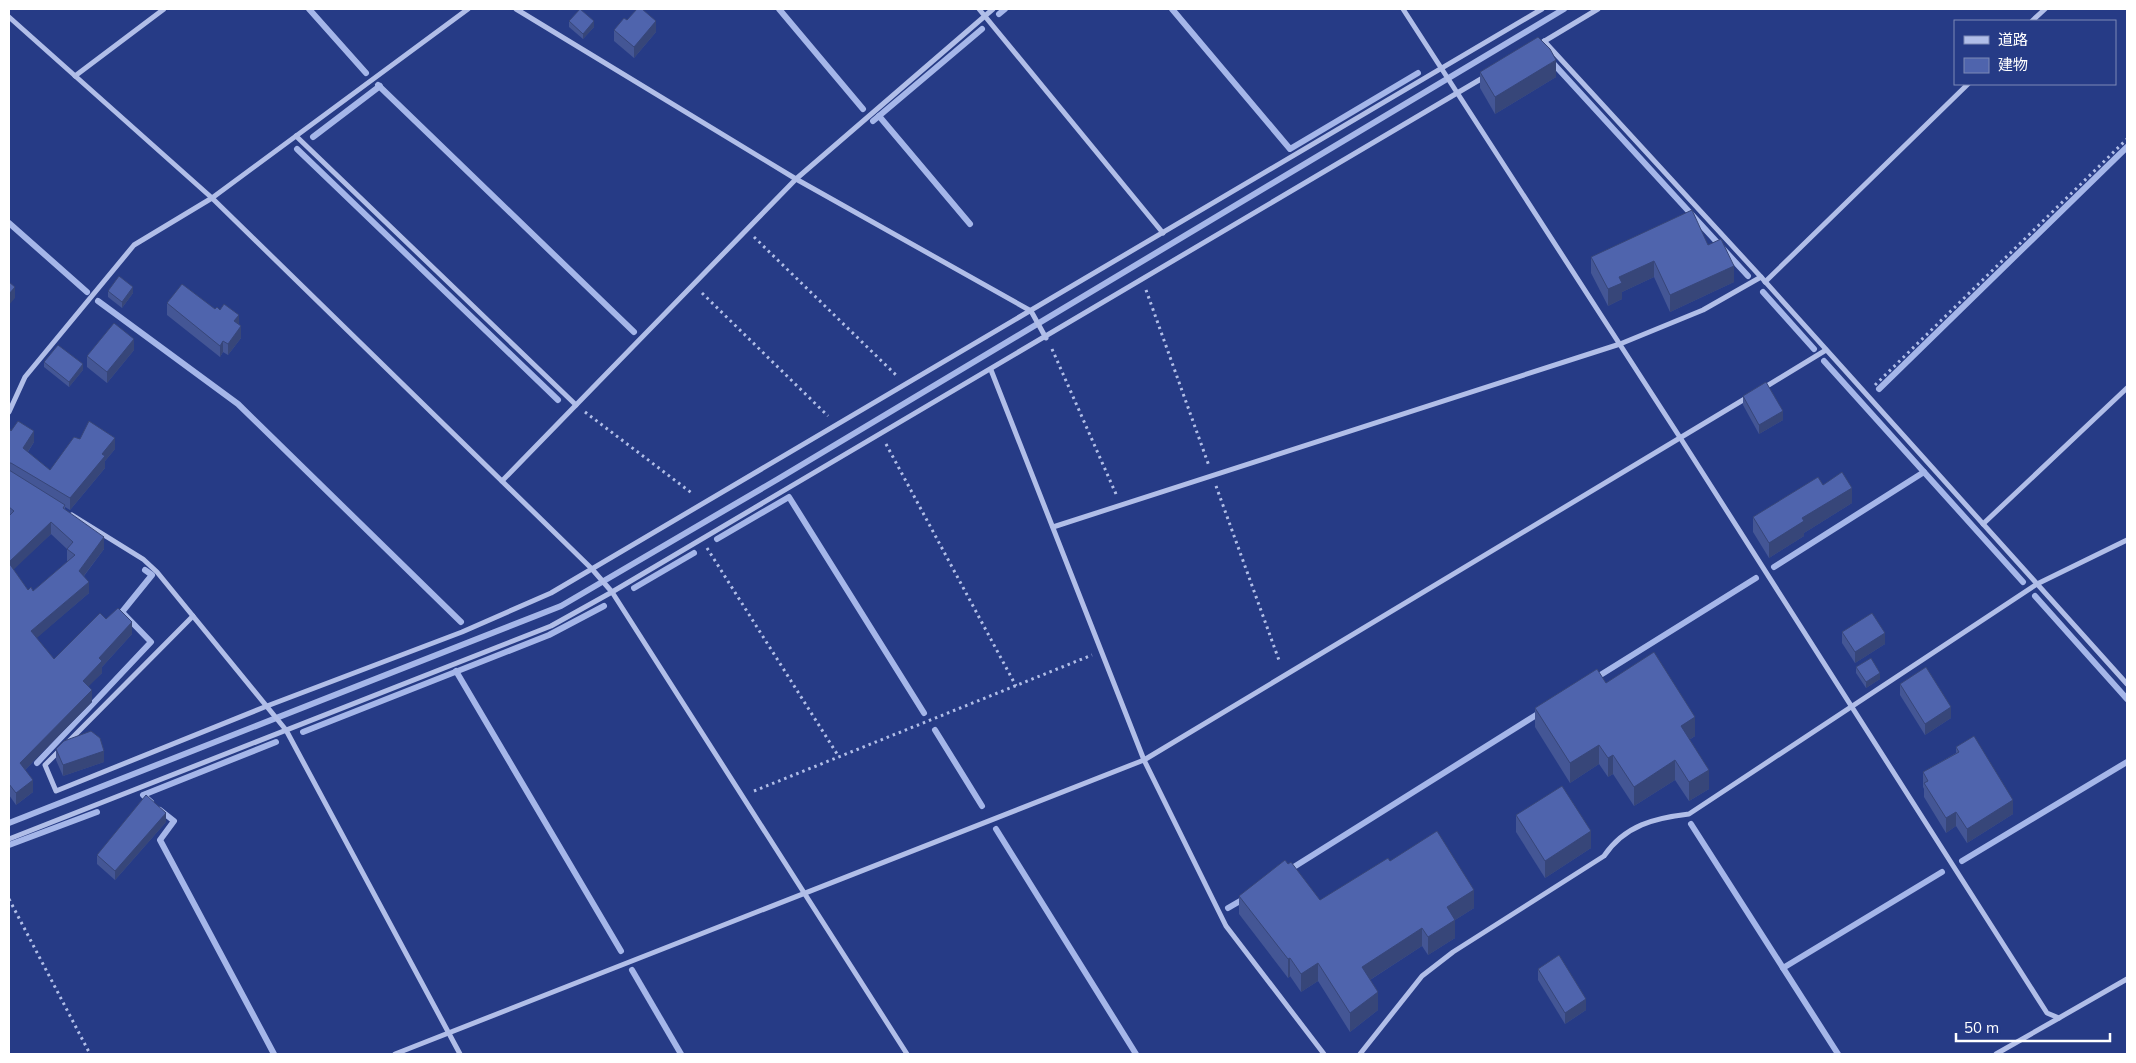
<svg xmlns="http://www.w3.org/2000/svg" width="2136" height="1063" font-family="Mulish,'Noto Sans JP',sans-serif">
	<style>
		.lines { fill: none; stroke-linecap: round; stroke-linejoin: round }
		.stream { stroke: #a5b6e9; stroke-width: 6 }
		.path { stroke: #b1bee8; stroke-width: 3; stroke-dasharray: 2.5 4; stroke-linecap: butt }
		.street { stroke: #b1bee8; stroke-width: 5 }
		.wall { fill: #445695; fill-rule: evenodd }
		.shaded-wall { fill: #374679 }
		.building { fill: #4f64ad; stroke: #374679 }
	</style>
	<rect width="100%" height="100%" fill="#263b86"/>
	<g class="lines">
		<g class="stream">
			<polyline points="309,9 366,73"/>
			<polyline points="779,9 863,109"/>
			<polyline points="1172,9 1290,149 1418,73"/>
			<polyline points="999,14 1005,9"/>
			<polyline points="1551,61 1748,276"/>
			<polyline points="378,85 634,332"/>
			<polyline points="879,116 982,29"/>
			<polyline points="873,121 879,116 970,224"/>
			<polyline points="313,137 380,86"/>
			<polyline points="297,149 558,400"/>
			<polyline points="9,223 87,292"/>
			<polyline points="1763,292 1814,349"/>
			<polyline points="98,301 238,404 461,622"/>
			<polyline points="1824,361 2023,582"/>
			<polyline points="1879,389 2127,147"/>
			<polyline points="717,539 789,497 924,713"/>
			<polyline points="1774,567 1924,472"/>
			<polyline points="634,588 694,553"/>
			<polyline points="2035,596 2127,699"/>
			<polyline points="456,671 621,951"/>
			<polyline points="1594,679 1756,578"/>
			<polyline points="935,730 982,806"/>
			<polyline points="303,732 549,635 604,606"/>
			<polyline points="37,763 151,642 122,612 152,575 145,570"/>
			<polyline points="151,802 143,795 276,742"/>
			<polyline points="160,810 174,821 160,840 274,1054"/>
			<polyline points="9,823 561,606 778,479 1564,9"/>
			<polyline points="1691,824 1838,1054"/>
			<polyline points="996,829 1136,1054"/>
			<polyline points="9,845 97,812"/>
			<polyline points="1962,861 2127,762"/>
			<polyline points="1289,870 1541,712"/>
			<polyline points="1228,908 1247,897"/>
			<polyline points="1783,968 1942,872"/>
			<polyline points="632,970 681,1054"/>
		</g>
		<g class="path">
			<polyline points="754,237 897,376"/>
			<polyline points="1146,290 1209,466"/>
			<polyline points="702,293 828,416"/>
			<polyline points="1052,349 1116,494"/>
			<polyline points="1875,385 2127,139"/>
			<polyline points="585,412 693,494"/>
			<polyline points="886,444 1016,686"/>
			<polyline points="1216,486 1280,663"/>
			<polyline points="707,548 839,757"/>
			<polyline points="754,791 1092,655"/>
			<polyline points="9,899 90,1054"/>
		</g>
		<g class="street">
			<polyline points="516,9 796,179 1031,311 1046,338"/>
			<polyline points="979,9 1163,233"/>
			<polyline points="1403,9 1681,439 2047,1013 2059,1018 2127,979"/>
			<polyline points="9,17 212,198 592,569 612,592 907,1054"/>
			<polyline points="2032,21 2045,9"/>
			<polyline points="1544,41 1761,277 2127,684"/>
			<polyline points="1538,45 1598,9"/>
			<polyline points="75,76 164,9"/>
			<polyline points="296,136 576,405"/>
			<polyline points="1765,282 1968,84"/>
			<polyline points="991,370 1144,760 1226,926 1324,1054"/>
			<polyline points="1762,389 1826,350"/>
			<polyline points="9,412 25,377 134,245 212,198 468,9"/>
			<polyline points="502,481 796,179 993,9"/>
			<polyline points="72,515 143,559 157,572 286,730 460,1054"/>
			<polyline points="1983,524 2127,388"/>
			<polyline points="1053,527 1620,344 1703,310 1761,277"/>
			<polyline points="67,743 193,616"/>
			<polyline points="61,749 45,765 56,791 267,706 462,632 551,593 1542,9"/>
			<polyline points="9,839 551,626 612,592 1486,76"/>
			<polyline points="395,1054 1144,760 1748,397"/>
			<path d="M1360,1054l62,-78 31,-24 151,-96c21,-31 51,-38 85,-42l348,-230 90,-44"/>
			<polyline points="1996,1054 2059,1018"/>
		</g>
	</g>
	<g class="wall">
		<polygon points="627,20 656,32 634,58 614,41 614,30"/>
		<polygon points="569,21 594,27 583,39 569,27"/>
		<polygon points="1480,72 1556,77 1495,114 1480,88"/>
		<polygon points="1708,245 1734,282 1670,312 1654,277 1622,292 1622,299 1608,306 1591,273 1591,257"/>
		<polygon points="108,291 133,293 122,308 108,297"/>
		<polygon points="167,303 215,309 239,324 241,338 228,355 223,352 220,357 167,315"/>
		<polygon points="134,350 107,383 87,367 87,356"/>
		<polygon points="44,362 83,370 69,387 44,367"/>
		<polygon points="1743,396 1783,420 1759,434 1743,405"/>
		<path d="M9,427l2,4 23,11 -6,10 22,18 65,-21 -10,12v7l-35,42 -5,-3v2l39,40 -20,27 5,17 -53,45 18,21 52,-40 26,15 -30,33v6l-14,13 4,16 -67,68 8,22 -17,13 -7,-10zM51,534l16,15v12h1l-35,30 -5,-1 -15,-21z"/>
		<polygon points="1823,485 1852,503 1804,533 1804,536 1769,558 1753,532 1753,517"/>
		<polygon points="1842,632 1885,644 1855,663 1842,643"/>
		<polygon points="1856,667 1880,679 1866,688 1856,673"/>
		<polygon points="1606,683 1695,736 1689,740 1709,789 1689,801 1675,780 1634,806 1613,774 1608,777 1599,764 1570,783 1535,727 1535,708"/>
		<polygon points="1900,684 1951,718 1925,735 1900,695"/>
		<polygon points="1956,747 2013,814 1967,843 1956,826 1946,833 1924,797 1924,789 1923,787 1923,772 1956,753"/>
		<polygon points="56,749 104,762 63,776 56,760"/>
		<polygon points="1516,815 1591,848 1545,878 1516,832"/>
		<polygon points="166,822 115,880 97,864 97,855"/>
		<polygon points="1390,861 1474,908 1455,920 1455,938 1428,955 1422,946 1370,980 1378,1010 1350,1032 1318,981 1301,992 1290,976 1288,978 1239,914 1239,896 1320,900"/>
		<polygon points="1538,969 1586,1010 1565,1024 1538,980"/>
	</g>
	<g class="shaded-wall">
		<polygon points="594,21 594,27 583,39 583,34"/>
		<polygon points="656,21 656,32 634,58 634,47"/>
		<polygon points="1556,60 1556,77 1495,114 1495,97"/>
		<polygon points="1654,261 1654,277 1622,292 1622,299 1608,306 1608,289 1619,277"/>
		<polygon points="1734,266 1734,282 1670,312 1670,295"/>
		<polygon points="15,287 15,298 9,305 9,294"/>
		<polygon points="133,287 133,293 122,308 122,302"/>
		<polygon points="239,315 239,326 234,321"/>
		<polygon points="241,326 241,338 228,355 228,344"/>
		<polygon points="134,339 134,350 107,383 107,372"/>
		<polygon points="223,341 223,352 220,357 220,346"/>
		<polygon points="83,364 83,370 69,387 69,382"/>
		<polygon points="1783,411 1783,420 1759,434 1759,425"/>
		<polygon points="34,431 34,442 23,459 23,448"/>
		<polygon points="115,438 115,449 105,461 105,468 70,510 70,498 102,454"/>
		<polygon points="1852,488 1852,503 1804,533 1804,536 1769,558 1769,543 1802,518"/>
		<polygon points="51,522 51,534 9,574 9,562"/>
		<polygon points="104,537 104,549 79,582 79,571"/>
		<polygon points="89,582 89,593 31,643 31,631"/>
		<polygon points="132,622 132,634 102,667 102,673 83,692 83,681 99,658"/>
		<polygon points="1885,633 1885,644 1855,663 1855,652"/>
		<polygon points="1880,673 1880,679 1866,688 1866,682"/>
		<polygon points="92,690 92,702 20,775 20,763"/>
		<polygon points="1951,707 1951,718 1925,735 1925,724"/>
		<polygon points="1695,717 1695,736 1681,745 1681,726"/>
		<polygon points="1599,745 1599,764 1570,783 1570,763"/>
		<polygon points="104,751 104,762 63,776 63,765"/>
		<polygon points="1613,755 1613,774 1608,777 1608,758"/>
		<polygon points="1675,760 1675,780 1634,806 1634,787"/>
		<polygon points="1709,770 1709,789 1689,801 1689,782"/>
		<polygon points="33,780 33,792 16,805 16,793"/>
		<polygon points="2013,800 2013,814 1967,843 1967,829"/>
		<polygon points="1956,812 1956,826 1946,833 1946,818"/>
		<polygon points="166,813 166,822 115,880 115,871"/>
		<polygon points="1591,831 1591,848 1545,878 1545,861"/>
		<polygon points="1474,890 1474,908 1447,925 1447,907"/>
		<polygon points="1455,920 1455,938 1428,955 1428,937"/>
		<polygon points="1422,928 1422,946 1362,985 1362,967"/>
		<polygon points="1290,958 1290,976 1288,978 1288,959"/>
		<polygon points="1318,963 1318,981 1301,992 1301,974"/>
		<polygon points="1378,992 1378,1010 1350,1032 1350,1013"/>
		<polygon points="1586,999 1586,1010 1565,1024 1565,1013"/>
	</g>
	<g class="building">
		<polygon points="580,9 594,21 583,34 569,21"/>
		<polygon points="637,9 642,9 656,21 634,47 614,30 624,18 627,20"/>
		<polygon points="1538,37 1550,49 1556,60 1495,97 1480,72"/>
		<polygon points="1692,210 1708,245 1721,239 1734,266 1670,295 1654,261 1619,277 1622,283 1608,289 1591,257"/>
		<polygon points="119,276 133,287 122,302 108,291"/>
		<polygon points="9,282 15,287 9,294"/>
		<polygon points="182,284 215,309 217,307 220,310 224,304 239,315 234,321 241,326 228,344 223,341 220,346 167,303"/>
		<polygon points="114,323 134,339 107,372 87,356"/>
		<polygon points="58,345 83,364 69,382 44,362"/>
		<polygon points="1766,382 1783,411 1759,425 1743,396"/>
		<polygon points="18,421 34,431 23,448 50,470 74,437 80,439 89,421 115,438 102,454 105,456 70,498 11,463 9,463 9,427 11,431"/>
		<polygon points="9,470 65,505 63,508 104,537 79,571 89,582 31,631 54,659 100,613 106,619 118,608 132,622 99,658 102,661 83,681 92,690 20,763 33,780 16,793 9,784 9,563 28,590 31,587 33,591 75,555 67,549 73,542 51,522 9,562 9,516 14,511 9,507"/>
		<polygon points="1842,472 1852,488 1802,518 1804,521 1769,543 1753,517 1818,477 1823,485"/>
		<polygon points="1872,613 1885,633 1855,652 1842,632"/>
		<polygon points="1654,652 1695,717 1681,726 1709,770 1689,782 1675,760 1634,787 1613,755 1608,758 1599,745 1570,763 1535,708 1597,669 1606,683"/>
		<polygon points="1871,658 1880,673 1866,682 1856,667"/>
		<polygon points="1926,667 1951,707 1925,724 1900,684"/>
		<polygon points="91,731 100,738 104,751 63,765 56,749 64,741"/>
		<polygon points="1974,736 2013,800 1967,829 1956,812 1946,818 1924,783 1928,781 1923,772 1959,752 1956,747"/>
		<polygon points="1562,786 1591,831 1545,861 1516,815"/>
		<polygon points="146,795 166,813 115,871 97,855"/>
		<polygon points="1437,831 1474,890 1447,907 1455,920 1428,937 1422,928 1362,967 1378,992 1350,1013 1318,963 1301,974 1290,958 1288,959 1239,896 1285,860 1288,864 1291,862 1320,900 1388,858 1390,861"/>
		<polygon points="1559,955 1586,999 1565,1013 1538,969"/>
	</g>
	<rect width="2136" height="1063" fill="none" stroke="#ffffff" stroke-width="20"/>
	<rect x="1954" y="20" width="162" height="65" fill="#263b86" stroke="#7d89b6"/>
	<rect x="1964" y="36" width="25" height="8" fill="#b1bee8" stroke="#7d89b6"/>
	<text x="1998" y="45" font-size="15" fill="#ffffff">道路</text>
	<rect x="1964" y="58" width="25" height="15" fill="#4f64ad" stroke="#7d89b6"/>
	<text x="1998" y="70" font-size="15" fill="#ffffff">建物</text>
	<path d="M1956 1033v8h154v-8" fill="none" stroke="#ffffff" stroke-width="2.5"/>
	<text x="1964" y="1033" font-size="15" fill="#ffffff" stroke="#263b86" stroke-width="4" paint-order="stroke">50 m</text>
</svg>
